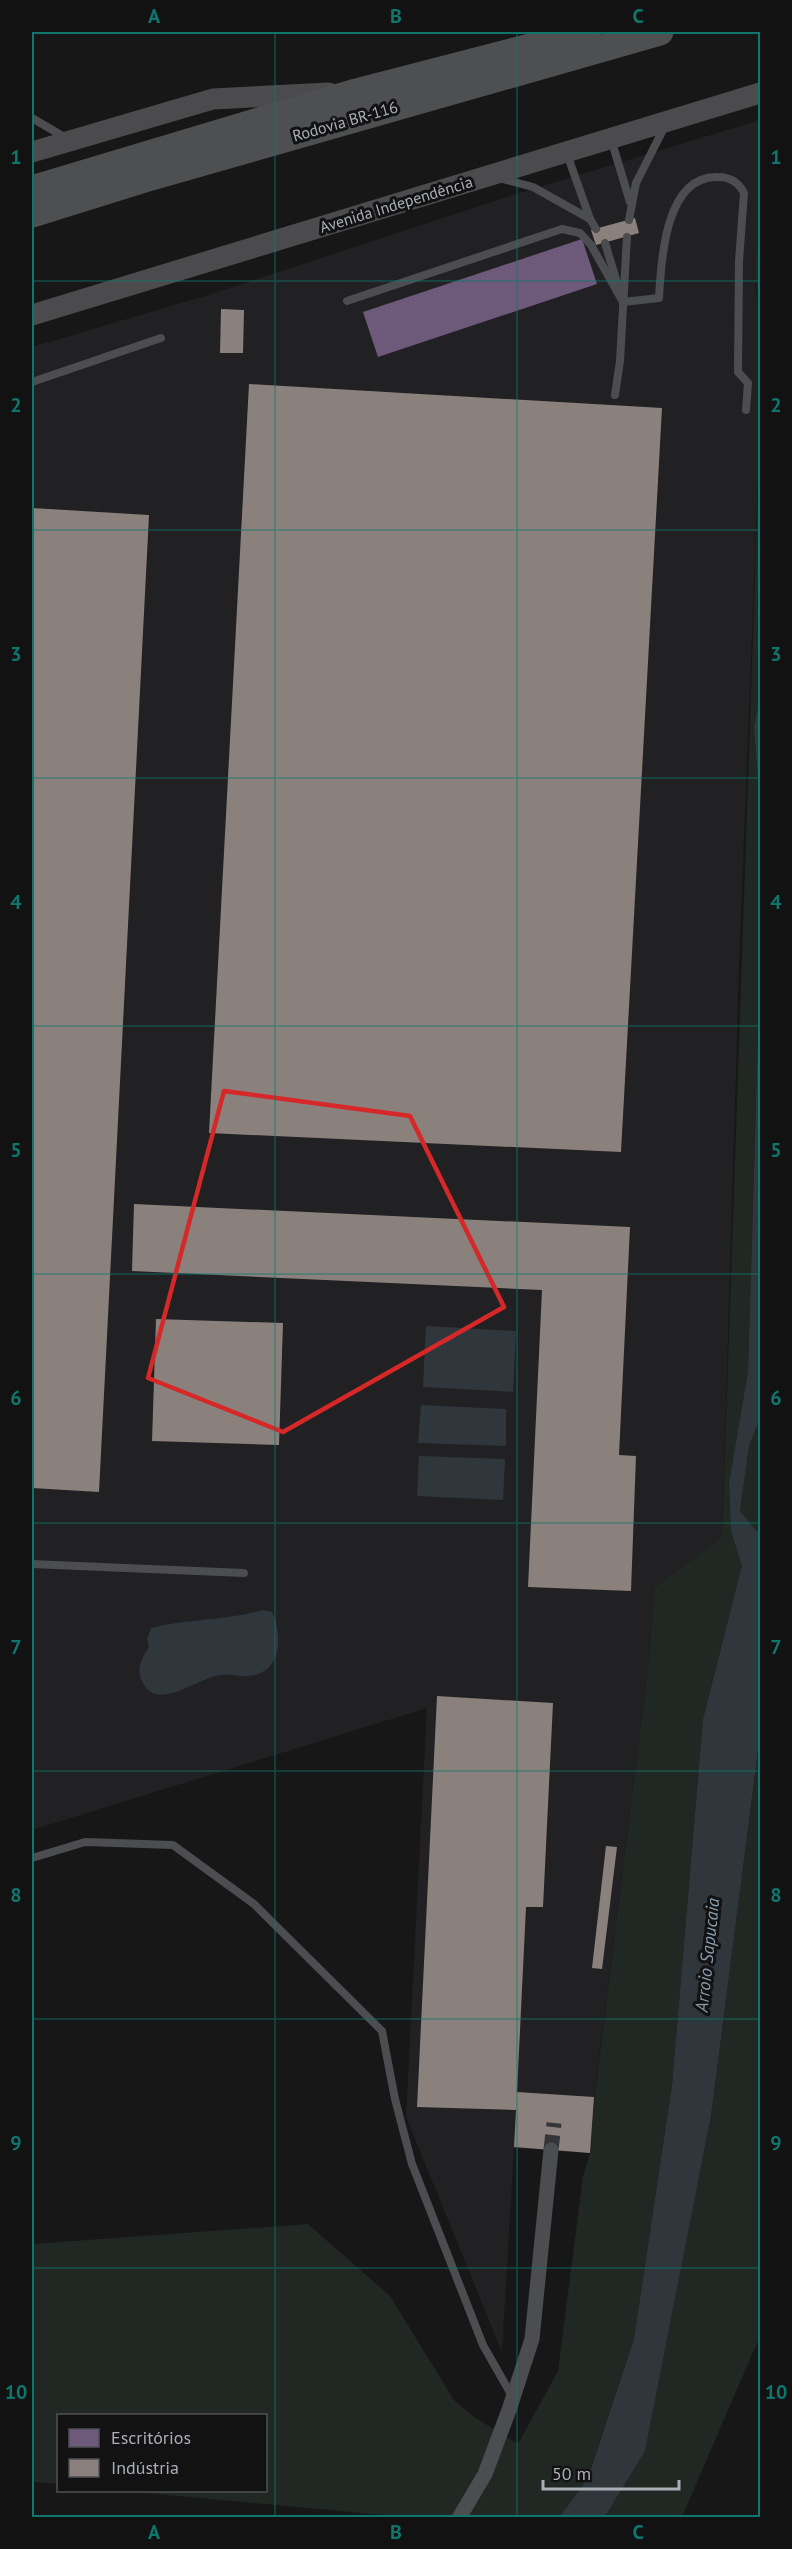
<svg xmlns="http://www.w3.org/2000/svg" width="792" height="2549" font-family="'PT Sans',sans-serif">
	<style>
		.built { fill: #212123 }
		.green { fill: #212722 }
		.water { fill: #2f363c }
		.offices { fill: #6d597a }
		.industry { fill: #8a817c }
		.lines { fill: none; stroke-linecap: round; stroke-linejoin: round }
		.minor-tunnel { stroke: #343538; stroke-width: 15; stroke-dasharray: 15 8; stroke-linecap: butt }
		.service { stroke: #4c4d50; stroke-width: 8 }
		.minor { stroke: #4c4d50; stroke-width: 15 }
		.secondary { stroke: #4b4b4e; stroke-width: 21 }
		.motorway { stroke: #4e4f51; stroke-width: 27 }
		.marked { fill: none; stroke: #d62828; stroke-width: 4.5; stroke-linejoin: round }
		.grid { fill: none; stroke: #0f766e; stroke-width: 1.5; stroke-opacity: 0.55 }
		.labels { text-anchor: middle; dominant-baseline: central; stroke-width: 6; stroke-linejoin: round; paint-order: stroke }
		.street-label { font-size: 16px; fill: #aaaeb7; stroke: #121213 }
		.water-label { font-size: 18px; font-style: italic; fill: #859bae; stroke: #121213 }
		.neatline { fill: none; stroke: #0f766e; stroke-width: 2 }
		.grid-label { font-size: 20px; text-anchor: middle; font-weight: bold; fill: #0f766e }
	</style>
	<rect width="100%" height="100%" fill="#171718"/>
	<polygon class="built" points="760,120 760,231 755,288 760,308 760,429 739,968 722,1539 654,1588 649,1661 594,2097 590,2153 514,2148 502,2352 406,2117 427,1708 32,1830 32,347 205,296 513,195"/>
	<g class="green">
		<path d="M760,231v77c-6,-27 -6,-51 0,-77z"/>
		<polygon points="760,432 760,696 754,727 760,808 760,968 748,1371 729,1483 731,1532 742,1564 703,1719 672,2085 634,2339 588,2478 560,2518 404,2517 125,2491 266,2490 266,2416 58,2416 58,2484 32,2482 32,2244 308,2224 390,2296 454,2400 474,2417 518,2444 558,2371 583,2176 590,2153 594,2101 649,1661 654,1588 722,1538"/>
		<polygon points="760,1418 760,1535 740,1511 749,1446"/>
		<polygon points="760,1735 760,2336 682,2517 605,2518 645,2450 711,2116"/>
	</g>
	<g class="water">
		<polygon points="760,696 760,808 754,727"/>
		<polygon points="760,968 760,1418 749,1446 740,1511 760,1535 760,1735 711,2116 645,2451 605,2517 560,2517 588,2478 634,2339 672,2085 703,1719 742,1565 731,1532 729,1483 748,1371"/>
		<polygon points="426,1326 516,1331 513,1392 423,1387"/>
		<polygon points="421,1405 506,1409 506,1446 418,1443"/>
		<polygon points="419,1456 505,1459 503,1500 417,1496"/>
		<path d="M262,1610l10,2c11,24 10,62 -24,64 -9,1 -19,-3 -28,-1 -21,2 -64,39 -78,6 -6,-13 0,-23 7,-34l-2,-8 4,-11c37,-10 74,-7 111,-18z"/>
	</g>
	<polygon class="offices" points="582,239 597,284 378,357 363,312"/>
	<g class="industry">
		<polygon points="635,218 639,233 596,245 591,230"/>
		<polygon points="221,309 244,310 243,353 220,353"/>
		<polygon points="249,384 662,408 621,1152 209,1133"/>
		<polygon points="32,508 149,515 99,1492 32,1488"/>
		<polygon points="134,1204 630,1227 619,1455 636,1456 631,1591 528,1587 542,1290 132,1271"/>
		<polygon points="156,1319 283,1323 279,1445 152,1441"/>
		<polygon points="437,1696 553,1703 543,1907 526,1907 517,2092 594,2097 590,2153 514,2147 516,2110 417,2107"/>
		<polygon points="606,1846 617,1847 602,1969 592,1968"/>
	</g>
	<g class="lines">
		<polyline class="minor-tunnel" points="551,2150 554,2123"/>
		<g class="service">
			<polyline points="32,118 66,138"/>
			<polyline points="611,139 630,202"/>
			<polyline points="567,154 590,219 596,229"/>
			<polyline points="499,178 533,187 590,219"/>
			<polyline points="629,220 636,183 665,126"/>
			<polyline points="605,243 619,289"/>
			<polyline points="347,301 562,229 580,233 591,245 623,302"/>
			<path d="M623,302l36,-4c2,-37 6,-123 59,-121 12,0 21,6 26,16l-5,68 -1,111 10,11 -2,27"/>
			<polyline points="32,382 161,338"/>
			<polyline points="615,395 620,361 627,237"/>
			<polyline points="32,1564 244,1573"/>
			<polyline points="32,1858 85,1842 173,1845 254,1904 382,2031 395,2099 412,2164 483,2345 512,2396"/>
		</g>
		<polyline class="minor" points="459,2518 485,2474 509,2410 532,2339 551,2150"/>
		<g class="secondary">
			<polyline points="32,152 213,99 329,93"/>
			<polyline points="32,315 760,93"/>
		</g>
		<g class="motorway">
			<polyline points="32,189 356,92 588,32"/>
			<polyline points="32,214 141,180 660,32"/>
		</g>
	</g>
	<path class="marked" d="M224,1091l186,25 94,191 -221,125 -135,-54z"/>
	<path class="grid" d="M275,32v2486M517,32v2486M32,281h728M32,530h728M32,778h728M32,1026h728M32,1274h728M32,1523h728M32,1771h728M32,2019h728M32,2268h728"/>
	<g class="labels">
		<g class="street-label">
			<text transform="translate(345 121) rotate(-16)">Rodovia BR-116</text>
			<text transform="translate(396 204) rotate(-17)">Avenida Independência</text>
		</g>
		<g class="water-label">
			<text transform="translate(707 1955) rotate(-84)">Arroio Sapucaia</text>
		</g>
	</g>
	<rect width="792" height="2549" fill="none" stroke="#121213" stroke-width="66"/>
	<rect x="57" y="2414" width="210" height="78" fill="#121213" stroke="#4f5055" stroke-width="1.5"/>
	<rect x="69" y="2429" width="30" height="18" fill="#6d597a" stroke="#4f5055" stroke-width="1.5"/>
	<text x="111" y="2444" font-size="18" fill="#aaaeb7">Escritórios</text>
	<rect x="69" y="2459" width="30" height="18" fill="#8a817c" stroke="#4f5055" stroke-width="1.5"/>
	<text x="111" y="2474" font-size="18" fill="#aaaeb7">Indústria</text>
	<path d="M543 2480v9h136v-9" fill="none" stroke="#aaaeb7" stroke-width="3"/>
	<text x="552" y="2480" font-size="18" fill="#aaaeb7" stroke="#121213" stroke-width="4.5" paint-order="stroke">50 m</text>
	<rect x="33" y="33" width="726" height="2483" class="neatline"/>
	<g class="grid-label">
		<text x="154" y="23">A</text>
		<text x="396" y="23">B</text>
		<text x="638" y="23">C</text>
		<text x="16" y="164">1</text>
		<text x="776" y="164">1</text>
		<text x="16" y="412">2</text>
		<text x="776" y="412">2</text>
		<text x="16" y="661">3</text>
		<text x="776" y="661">3</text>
		<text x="16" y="909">4</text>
		<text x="776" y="909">4</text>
		<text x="16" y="1157">5</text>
		<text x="776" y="1157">5</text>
		<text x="16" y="1405">6</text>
		<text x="776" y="1405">6</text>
		<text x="16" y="1654">7</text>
		<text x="776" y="1654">7</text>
		<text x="16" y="1902">8</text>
		<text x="776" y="1902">8</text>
		<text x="16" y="2150">9</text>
		<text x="776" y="2150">9</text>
		<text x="16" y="2399">10</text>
		<text x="776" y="2399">10</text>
		<text x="154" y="2539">A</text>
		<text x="396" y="2539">B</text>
		<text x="638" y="2539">C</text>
	</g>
</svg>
